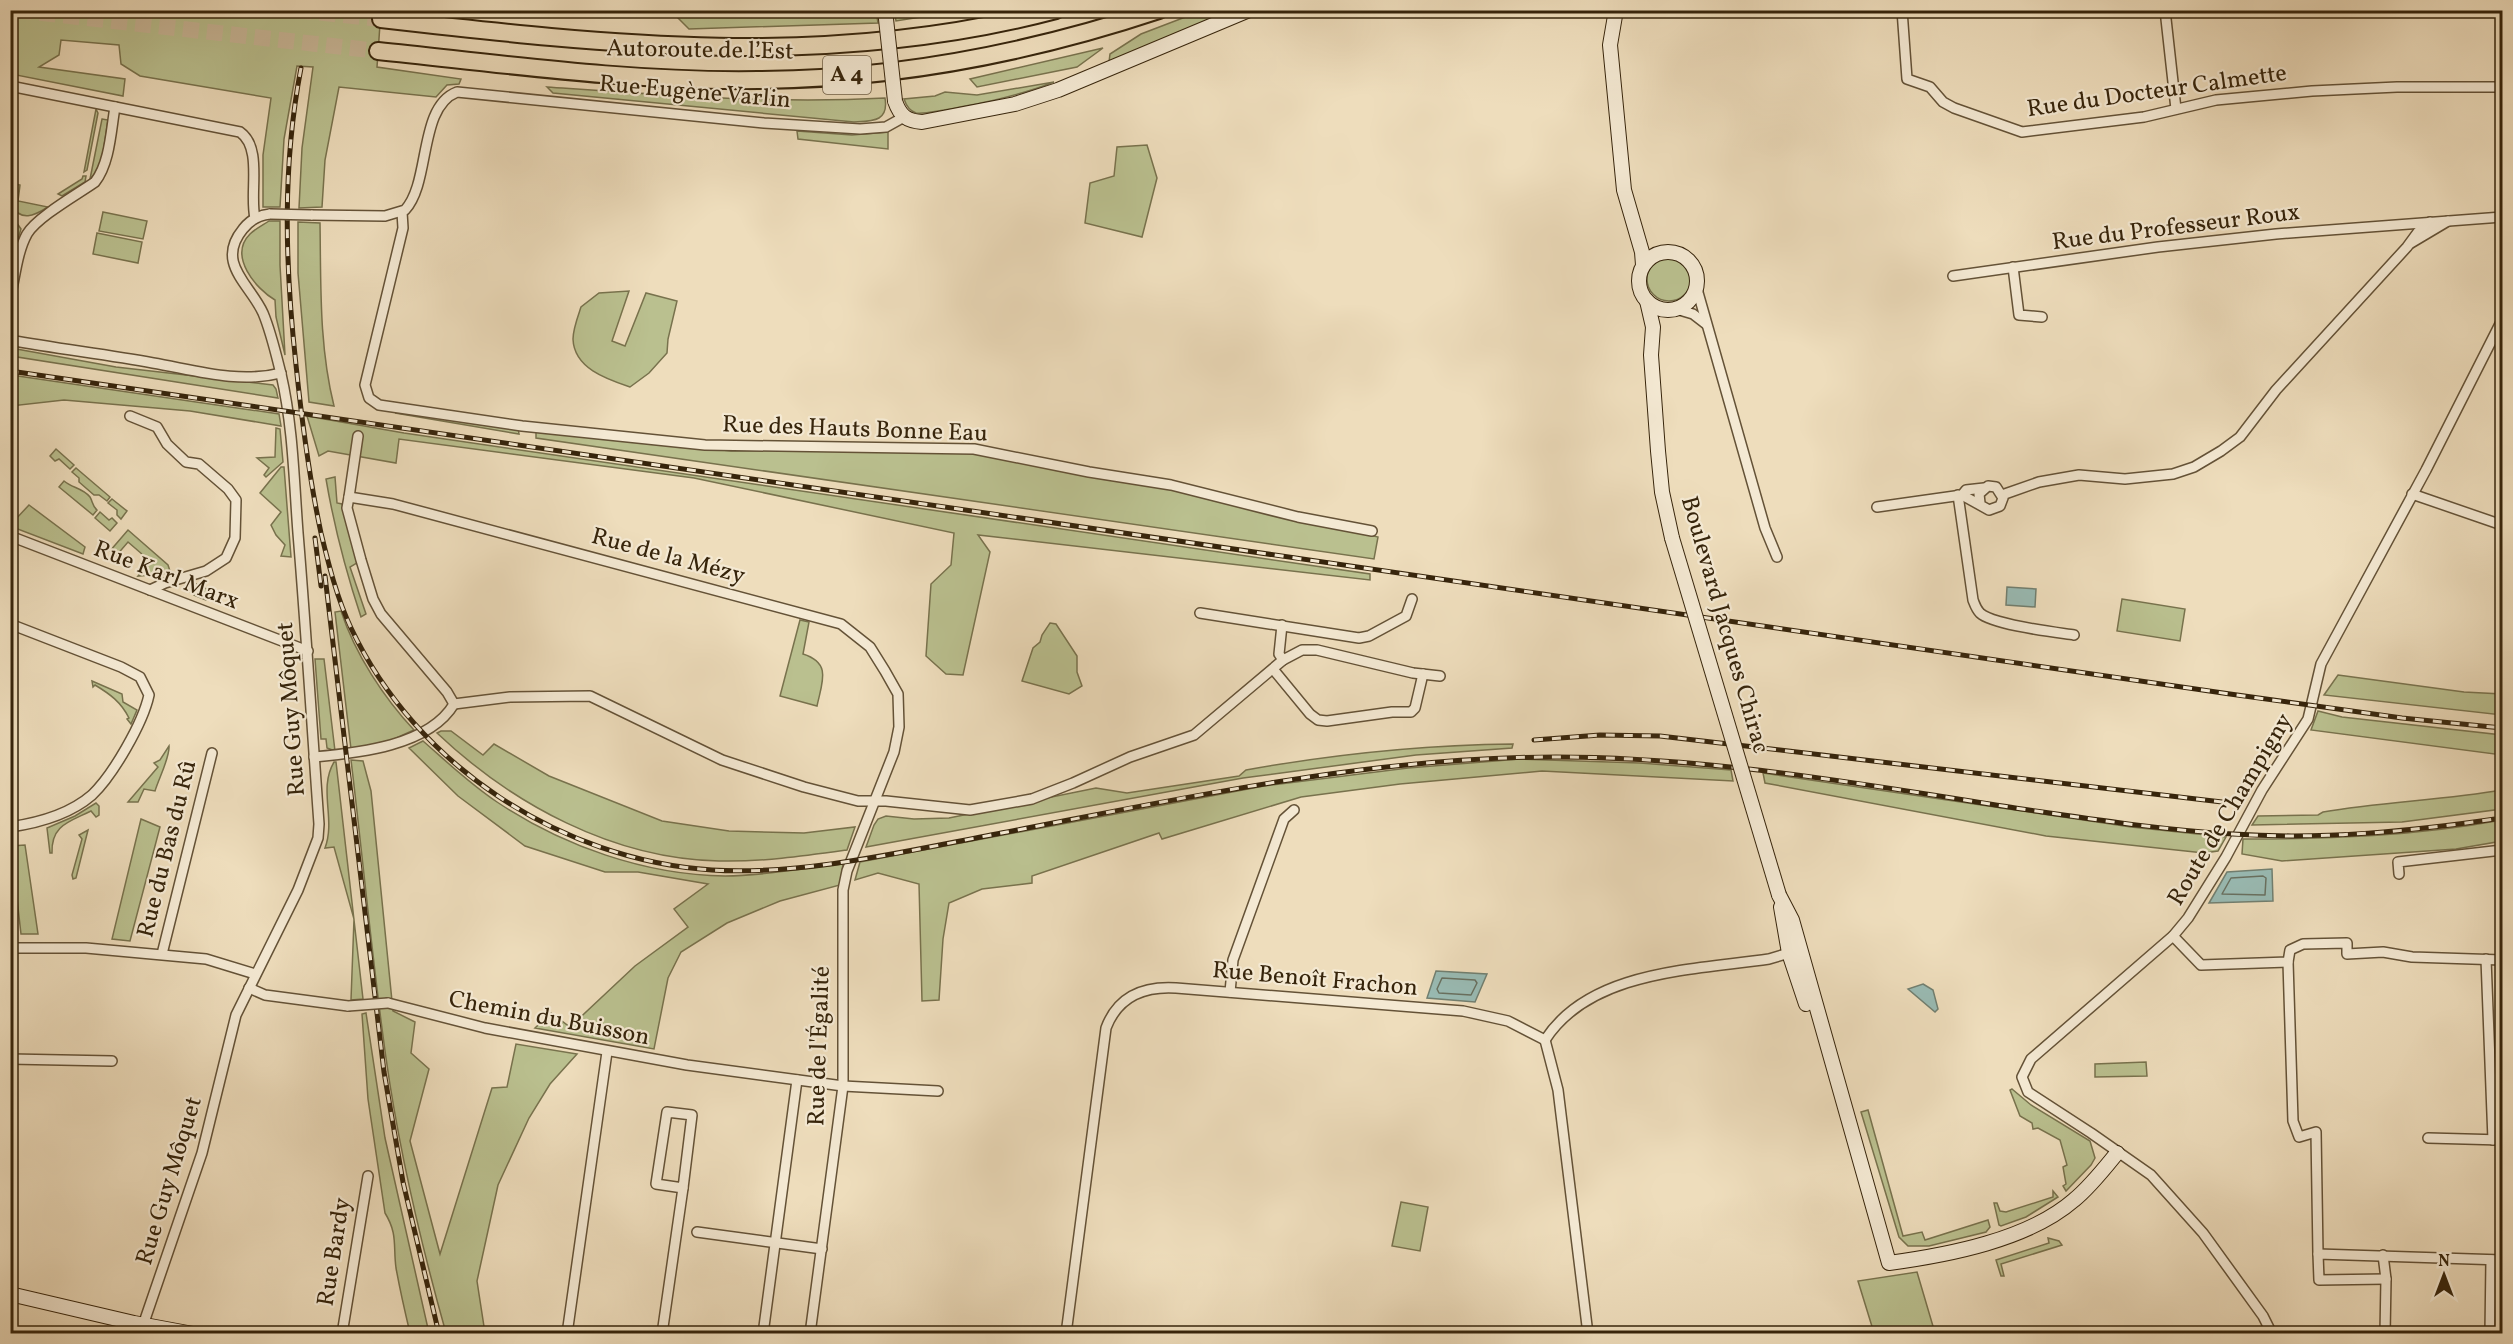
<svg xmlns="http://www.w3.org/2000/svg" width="2513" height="1344" font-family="Vollkorn,serif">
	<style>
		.green { fill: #bac08f; stroke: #78724d; stroke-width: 1.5 }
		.water { fill: #99bbb4; stroke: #717f70; stroke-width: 1.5 }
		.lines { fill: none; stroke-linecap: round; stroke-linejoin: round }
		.shore { stroke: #687060; stroke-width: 1.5 }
		.highway-tunnel { stroke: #c9b899; stroke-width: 16; stroke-dasharray: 16 8; stroke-linecap: butt }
		.street-casing { stroke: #645237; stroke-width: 12 }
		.secondary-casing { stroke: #36240b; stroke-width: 16 }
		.highway-casing { stroke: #36240b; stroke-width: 20 }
		.street { stroke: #f4e9d3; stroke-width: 9 }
		.secondary { stroke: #f4e9d3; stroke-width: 14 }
		.highway { stroke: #eeddbc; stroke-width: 16 }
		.rail-casing { stroke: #36240b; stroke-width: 5 }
		.rail { stroke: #f4e9d3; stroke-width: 3; stroke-dasharray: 9; stroke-linecap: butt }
		.street-bridge-casing { stroke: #645237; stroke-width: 12; stroke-linecap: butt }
		.secondary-bridge-casing { stroke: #36240b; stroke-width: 16; stroke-linecap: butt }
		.street-bridge { stroke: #f4e9d3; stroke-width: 9 }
		.secondary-bridge { stroke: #f4e9d3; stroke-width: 14 }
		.labels { text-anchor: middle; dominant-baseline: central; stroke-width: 4.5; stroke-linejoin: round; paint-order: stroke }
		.shield { fill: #f4e9d3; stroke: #6f5f47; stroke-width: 1.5 }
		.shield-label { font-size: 22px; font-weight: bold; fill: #36240b }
		.street-label { font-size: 24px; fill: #36240b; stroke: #f4e9d3 }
	</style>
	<rect width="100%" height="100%" fill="#eeddbc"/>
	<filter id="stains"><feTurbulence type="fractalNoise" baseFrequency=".00333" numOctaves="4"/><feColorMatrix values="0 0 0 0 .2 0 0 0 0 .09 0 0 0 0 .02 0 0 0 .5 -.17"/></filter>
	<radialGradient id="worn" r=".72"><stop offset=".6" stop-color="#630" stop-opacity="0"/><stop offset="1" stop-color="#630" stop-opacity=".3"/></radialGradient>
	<g class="green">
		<polygon points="381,10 377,67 461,79 459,84 447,85 436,97 339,87 325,160 322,207 299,208 302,148 313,67 297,66 284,139 280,207 263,207 263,155 271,98 140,76 121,64 119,45 61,40 59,55 39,67 125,79 123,96 11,74 11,11"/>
		<polygon points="876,11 878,23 689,29 674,14 589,17 513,11"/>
		<polygon points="894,11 894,10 959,11 896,21"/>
		<polygon points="1201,11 1231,11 1109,62 1110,54 1141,34"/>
		<polygon points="1103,48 1077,67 977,87 970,79"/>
		<path d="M1054,82c-35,14 -72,21 -110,28 -8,1 -19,4 -28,3 -6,-2 -10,-8 -12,-14l31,-3 10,-4 32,3z"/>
		<path d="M547,87c113,8 225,17 338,11 4,24 -13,23 -31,24l-301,-29z"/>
		<polygon points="96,109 98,113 87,170 84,172"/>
		<path d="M102,119l6,1c-3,16 -4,48 -18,59z"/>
		<polygon points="797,131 852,135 888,132 888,149 798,139"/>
		<polygon points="1147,145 1157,178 1142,237 1085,223 1090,183 1114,176 1117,147"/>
		<polygon points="83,176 86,176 85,182 62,196 58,194 82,179"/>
		<path d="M11,183l9,2 -2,16 30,6c-14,9 -27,15 -37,-2z"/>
		<polygon points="103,212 147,221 143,239 99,231"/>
		<polygon points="14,219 21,229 11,262 11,220"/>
		<path d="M269,221h11v44l5,90 -9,-38 -1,-17c-19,-11 -47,-44 -25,-66 5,-5 13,-9 19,-13z"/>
		<path d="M298,222l22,1c1,62 -1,123 14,183l-25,-4 -11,-129z"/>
		<polygon points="97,233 142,242 138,263 93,254"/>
		<circle cx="1669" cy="279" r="22"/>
		<path d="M629,291l-17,50 13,5 21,-53 31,8 -9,38 -1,14 -18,20 -19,14c-24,-8 -56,-19 -57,-48 0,-10 5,-23 8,-32l18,-14z"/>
		<polygon points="11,348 116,367 273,385 276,389 278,398 11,356"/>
		<polygon points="11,375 279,414 281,426 190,411 64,400 11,406"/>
		<polygon points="395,413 518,427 519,434"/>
		<polygon points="307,416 404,433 1370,574 1370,580 978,535 990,552 963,675 946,674 926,656 931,584 951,565 954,533 694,478 399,439 396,463 328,451 319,456"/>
		<polygon points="276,428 280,429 283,462 266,477 264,475 269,468 257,458 275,457"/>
		<polygon points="536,429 731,451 970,448 1178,487 1378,537 1374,559 536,438"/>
		<polygon points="56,449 74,465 70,469 59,459 55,461 50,456"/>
		<polygon points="281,467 284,467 291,557 281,556 285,545 276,535 271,525 281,512 260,493"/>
		<polygon points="76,468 110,497 107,501 99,495 94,495 79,482 79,478 72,472"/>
		<path d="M335,477l2,26 5,1 15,59 -7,4 16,47 -5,3c-15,-45 -27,-91 -35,-138z"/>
		<path d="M64,481c8,7 19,7 26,16 3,5 2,9 7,13l-4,5 -34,-28z"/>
		<polygon points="112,499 127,511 121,519 117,515 117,510 108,503"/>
		<polygon points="29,505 85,547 83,554 15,528 14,521"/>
		<polygon points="100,512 109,520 112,518 117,523 110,531 95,518"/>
		<polygon points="128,530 168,565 170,571 163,574 138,576 150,561 128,542 116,556 110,551"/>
		<polygon points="196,584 207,589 209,593 206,600 194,595 188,590"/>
		<polygon points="2122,599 2185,609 2180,641 2117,631"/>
		<path d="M341,611c14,43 43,87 73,119l-29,13 -34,6 -16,-137z"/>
		<path d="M800,620l9,2 -6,32c29,9 19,28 14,52l-37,-10z"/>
		<polygon points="1050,623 1056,624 1077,656 1077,672 1082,686 1069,694 1022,681 1033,648 1040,642 1042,635"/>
		<polygon points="315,659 324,659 335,751 327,748 326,739 321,739"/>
		<polygon points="2338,675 2464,692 2502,694 2502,715 2324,695"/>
		<path d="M92,681l30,13 1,8 14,8 -6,14 -4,-5 2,-1c-8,-16 -19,-24 -34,-33l-2,2z"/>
		<polygon points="2318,711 2342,717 2502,735 2502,755 2311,730"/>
		<path d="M441,731h10l32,24 11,-11 55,32 113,45 67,10 75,2 51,-6 -8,23c-43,6 -85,12 -128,11 -106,-2 -207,-57 -282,-128z"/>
		<path d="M423,741c24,21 47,43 74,61 66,44 148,73 228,74 39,0 79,-8 118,-12l-3,21 -60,16 -53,22 -46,29 -13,26 -14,71 -119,-21 16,-15 19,14 65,-61 53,-39 -14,-18 34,-25 -70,-12h-33l-80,-26 -67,-50 -49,-48z"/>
		<path d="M1513,744l-1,4 -96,7 -173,23 -377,69 8,-22 4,-6 8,-3 28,3 35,-1 147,-30 31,5 112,-17 7,-6c89,-16 177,-25 267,-26z"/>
		<path d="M169,746c1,11 -10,32 -14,45l-11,-2 -6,13h-10l30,-35 -4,-4 6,-3z"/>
		<polygon points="1520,759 1640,763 1731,770 1733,781 1542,771 1400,784 1301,797 1162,839 1159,833 1032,876 1032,883 982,889 949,903 943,939 939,1000 922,1001 919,884 878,873 855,880 860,862 1264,786 1408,768"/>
		<path d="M351,760l12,1 8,30 22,220 22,11 -4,31 18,16 -19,72 30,113 52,-166 15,-1 9,-43 61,10 -27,30 -21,34 -31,67 -21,96 8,52h-39c-25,-89 -47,-183 -60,-275 -14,-99 -23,-199 -35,-298z"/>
		<path d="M334,762h2l27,237 -12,1 3,-81 -20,-72 -9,1c11,-29 -7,-59 9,-86z"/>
		<polygon points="1763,773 2131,827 2226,837 2218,851 2204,853 2046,836 1765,783"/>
		<path d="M2502,790v19l-100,13 -150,3 6,-9 60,-1 5,-3c59,-10 120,-12 179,-22z"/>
		<path d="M96,803l3,3v9l-3,2 -5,-6c-22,11 -40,14 -39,42h-2l-3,-25 28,-12z"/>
		<polygon points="141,819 160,827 130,941 112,939"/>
		<path d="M2502,820v21l-46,8 -174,12 -40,-7 1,-15c88,0 173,-3 259,-19z"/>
		<polygon points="88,830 76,878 73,879 72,875 82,839 79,835"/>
		<polygon points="25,845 38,934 21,934 11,846"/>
		<path d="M366,1013l19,125 44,195h-19c-5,-21 -10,-43 -14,-65 -3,-22 2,-34 -11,-55l-17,-114 -6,-85z"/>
		<polygon points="2146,1062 2147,1076 2095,1077 2095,1064"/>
		<polygon points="2012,1089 2031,1105 2090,1141 2095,1158 2091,1165 2066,1191 2063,1186 2066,1184 2063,1167 2067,1165 2060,1140 2038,1128 2033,1129 2032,1123 2020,1116 2010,1090"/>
		<polygon points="1868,1110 1903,1236 1922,1232 1925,1240 1988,1220 1990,1227 1986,1232 1929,1246 1908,1246 1899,1237 1861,1112"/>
		<polygon points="2053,1191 2058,1197 2026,1217 2001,1226 1999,1225 1994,1203 1997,1203 2000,1211 2006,1212 2053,1197"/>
		<polygon points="1401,1202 1428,1207 1420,1251 1392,1246"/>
		<polygon points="2048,1238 2059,1241 2062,1245 2001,1264 2004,1276 2001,1276 1996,1260 2049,1243"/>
		<polygon points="1917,1272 1935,1333 1874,1333 1858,1281"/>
	</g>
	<g class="water">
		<polygon points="2007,587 2036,589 2035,607 2006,605"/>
		<polygon points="2272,869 2273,901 2209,903 2227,872"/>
		<polygon points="1436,971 1487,974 1475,1002 1427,998"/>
		<polygon points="1923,984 1933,990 1938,1009 1935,1012 1908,989"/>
	</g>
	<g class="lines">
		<g class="shore">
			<polygon points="2263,876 2266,878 2265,895 2222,894 2231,878"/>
			<polygon points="1442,978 1475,980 1477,983 1471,995 1439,993 1437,989"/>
		</g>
		<g class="highway-tunnel">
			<polyline points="16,10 378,51"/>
			<polyline points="296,10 381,19"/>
		</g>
		<defs>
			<g id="street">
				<polyline points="1902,10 1907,79 1930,87 1943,102 1954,108 2022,132 2144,117 2216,100 2312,91 2397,87 2502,87"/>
				<polyline points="2165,10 2176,109"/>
				<path d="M10,86l230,46c23,16 9,61 15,86"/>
				<polyline points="402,212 403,228 365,385 369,398 379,405 522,426 705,445 974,449 1089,472 1171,485 1298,517 1372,531"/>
				<path d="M311,215l74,1 20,-6c26,-28 13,-103 52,-118l307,31 96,6 26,-2 18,-10"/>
				<polyline points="2411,243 2448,221"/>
				<polyline points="2013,267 2019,315 2042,317"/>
				<polyline points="1953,276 2158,247 2276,234 2502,217"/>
				<polyline points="1697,289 1765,528 1777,557"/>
				<path d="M10,298c5,-20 7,-46 17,-64 10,-17 51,-40 68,-52 15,-19 16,-52 20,-75"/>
				<polyline points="1676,309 1693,314 1706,324"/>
				<path d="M10,340c48,9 95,14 143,23 41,7 85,21 128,10"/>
				<polyline points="130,416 157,427 167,444 186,462 199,464 228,489 236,500 235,538 226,558 206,571 165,583 150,590"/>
				<polyline points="358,436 349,497 393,504 841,624 870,647 885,671 898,694 899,727 894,752 847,871 843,890 843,1086 810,1334"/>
				<polyline points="2412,494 2502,525"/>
				<path d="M1958,495l15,105c2,5 3,9 7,13 13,12 74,19 94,22"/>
				<polyline points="1962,495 1989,510 2000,506 2003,498 1996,487 1988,486 1979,494 1980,503"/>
				<polyline points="2002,495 2039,482 2079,475 2125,479 2173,474 2194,467 2221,451 2240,437 2276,390 2407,247 2418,232 2430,222"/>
				<polyline points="349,497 347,508 361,560 373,599 381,614 447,692 454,704"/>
				<polyline points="1877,507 1962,495 1966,490 1984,488"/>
				<polyline points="10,536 308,651"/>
				<polyline points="1200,613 1359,638 1369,636 1406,616 1412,599"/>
				<path d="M10,624l111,43 19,10 9,18c-6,28 -36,80 -57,100 -22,19 -54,28 -82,32"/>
				<polyline points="1282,625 1279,654 1283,660"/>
				<polyline points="1273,669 1310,714 1318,720 1327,721 1392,712 1411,712 1415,708 1423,674"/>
				<polyline points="454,704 510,697 590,696 722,760 804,787 858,801 886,801 970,810 1032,799 1073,783 1130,757 1194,735 1283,660 1302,650 1317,650 1413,673 1440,676"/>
				<path d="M314,757c44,-4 115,-11 140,-53"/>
				<polyline points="2399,874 2398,862 2502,850"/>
				<polyline points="2173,936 2201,965 2288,962 2290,950 2303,944 2347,943 2347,954 2383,952 2412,957 2502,960"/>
				<polyline points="10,948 86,948 206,959 255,974"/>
				<polyline points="162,954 212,753"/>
				<polyline points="2486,959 2493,1140"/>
				<polyline points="2288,962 2293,1121 2299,1137 2316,1132 2318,1254"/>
				<polyline points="249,988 265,995 348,1006"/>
				<polyline points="1230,992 1233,960 1284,819 1294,810"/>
				<polyline points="388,1003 485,1028 687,1065 843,1086 938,1091"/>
				<polyline points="1545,1040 1558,1090 1588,1334"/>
				<path d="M1545,1040c45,-70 150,-70 224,-81l20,-6"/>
				<polyline points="10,1059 112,1061"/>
				<polygon points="667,1112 692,1115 683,1188 656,1184"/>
				<polyline points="2428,1138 2502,1140"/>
				<polyline points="697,1232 822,1249"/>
				<polyline points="2383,1255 2386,1279 2385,1334"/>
				<polyline points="2386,1279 2319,1280 2318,1254 2502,1260"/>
				<path d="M140,1334l62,-181 34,-138 62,-125 20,-52 1,-14c-7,-97 -13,-194 -21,-291 -4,-53 -5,-107 -17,-159 -5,-20 -10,-42 -18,-61 -13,-29 -48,-50 -20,-84 7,-9 16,-14 27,-15"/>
				<polyline points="342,1334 368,1176"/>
				<polyline points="567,1334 607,1052"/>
				<polyline points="662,1334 683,1188"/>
				<polyline points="763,1334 797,1080"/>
				<path d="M1066,1334l40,-306c12,-32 38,-42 70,-40l287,23 45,10 37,19"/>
				<polyline points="2272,1334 2263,1316 2203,1233 2151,1175 2091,1133 2028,1092 2022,1077 2031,1059 2173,936 2188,918 2226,857 2262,790 2308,719 2321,664 2426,470 2502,320"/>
				<polyline points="2490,1334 2491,1260"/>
			</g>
			<g id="secondary">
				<polyline points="1616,10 1610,45 1624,190 1642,252 1643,265"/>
				<path d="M895,101c5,15 12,20 27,21l93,-18 43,-14 191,-80"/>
				<circle cx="1668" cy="281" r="29"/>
				<polyline points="1647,301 1653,327 1651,355 1658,451 1662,492 1672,538"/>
				<path d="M1779,895l13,25 97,343c59,-8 139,-23 185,-63 16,-13 30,-31 43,-47"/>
				<polyline points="1781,907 1789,953 1806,1004"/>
				<polyline points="10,1294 134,1323 193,1334"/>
			</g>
			<g id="highway">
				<path d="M381,19c228,26 449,51 675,-9"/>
				<path d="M378,51c126,13 253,31 380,29 137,-1 272,-27 401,-70"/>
			</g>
		</defs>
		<use href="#street" class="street-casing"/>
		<use href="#secondary" class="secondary-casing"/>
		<use href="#highway" class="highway-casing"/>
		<use href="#street" class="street"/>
		<use href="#secondary" class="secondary"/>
		<use href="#highway" class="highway"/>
		<defs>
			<g id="rail">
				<path d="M301,68c-19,99 -16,196 -5,297 6,57 13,112 25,168 8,33 16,65 30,95 65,138 210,232 361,242 93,6 203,-21 295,-38 182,-35 363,-75 549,-75 157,0 311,28 466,52 70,10 140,21 211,25 90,6 181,-3 269,-16"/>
				<polyline points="10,371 2230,694 2402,718 2502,728"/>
				<polyline points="315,538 321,586"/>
				<polyline points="325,576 384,1072 403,1182 439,1334"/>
				<polyline points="1534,740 1600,735 1660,736 2222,802"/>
			</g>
		</defs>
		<use href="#rail" class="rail-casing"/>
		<use href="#rail" class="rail"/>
		<defs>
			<g id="street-bridge">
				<polyline points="270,214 311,215"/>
				<polyline points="348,1006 388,1003"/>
			</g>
			<g id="secondary-bridge">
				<polyline points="885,10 895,101"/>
				<polyline points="1672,538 1779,895"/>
			</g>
		</defs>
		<use href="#street-bridge" class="street-bridge-casing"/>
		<use href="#secondary-bridge" class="secondary-bridge-casing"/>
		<use href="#street-bridge" class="street-bridge"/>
		<use href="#secondary-bridge" class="secondary-bridge"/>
	</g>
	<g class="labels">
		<rect class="shield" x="823" y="56" width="48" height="38" rx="4.5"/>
		<g class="shield-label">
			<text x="847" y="75">A 4</text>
		</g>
		<g class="street-label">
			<text transform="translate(700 51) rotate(1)">Autoroute de l’Est</text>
			<text transform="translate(2157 92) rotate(-8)">Rue du Docteur Calmette</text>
			<text transform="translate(695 93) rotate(5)">Rue Eugène Varlin</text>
			<text transform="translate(2176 228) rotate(-7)">Rue du Professeur Roux</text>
			<text transform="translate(855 430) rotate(2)">Rue des Hauts Bonne Eau</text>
			<text transform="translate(668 557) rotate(15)">Rue de la Mézy</text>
			<text transform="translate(166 576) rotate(21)">Rue Karl Marx</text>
			<text transform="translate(1724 625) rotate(74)">Boulevard Jacques Chirac</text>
			<text transform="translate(292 709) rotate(-94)">Rue Guy Môquet</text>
			<text transform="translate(2231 810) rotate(-59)">Route de Champigny</text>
			<text transform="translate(168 849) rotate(-76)">Rue du Bas du Rû</text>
			<text transform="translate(1315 980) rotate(5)">Rue Benoît Frachon</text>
			<text transform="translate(549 1019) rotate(11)">Chemin du Buisson</text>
			<text transform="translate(820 1046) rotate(-88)">Rue de l'Égalité</text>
			<text transform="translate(170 1181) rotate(-73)">Rue Guy Môquet</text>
			<text transform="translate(335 1252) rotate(-81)">Rue Bardy</text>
		</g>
	</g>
	<rect width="2513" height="1344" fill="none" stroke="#eeddbc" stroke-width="36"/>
	<rect x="12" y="12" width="2489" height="1320" fill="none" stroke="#36240b" stroke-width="3"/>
	<rect x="18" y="18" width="2477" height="1308" fill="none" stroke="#36240b" stroke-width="1.5"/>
	<g transform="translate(2444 1275)" stroke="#f4e9d3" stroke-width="4.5" paint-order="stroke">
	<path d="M0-4.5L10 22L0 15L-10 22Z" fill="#36240b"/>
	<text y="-9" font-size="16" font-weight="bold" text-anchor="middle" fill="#36240b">N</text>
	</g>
	<rect width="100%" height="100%" filter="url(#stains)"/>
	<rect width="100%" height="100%" fill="url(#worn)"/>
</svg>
